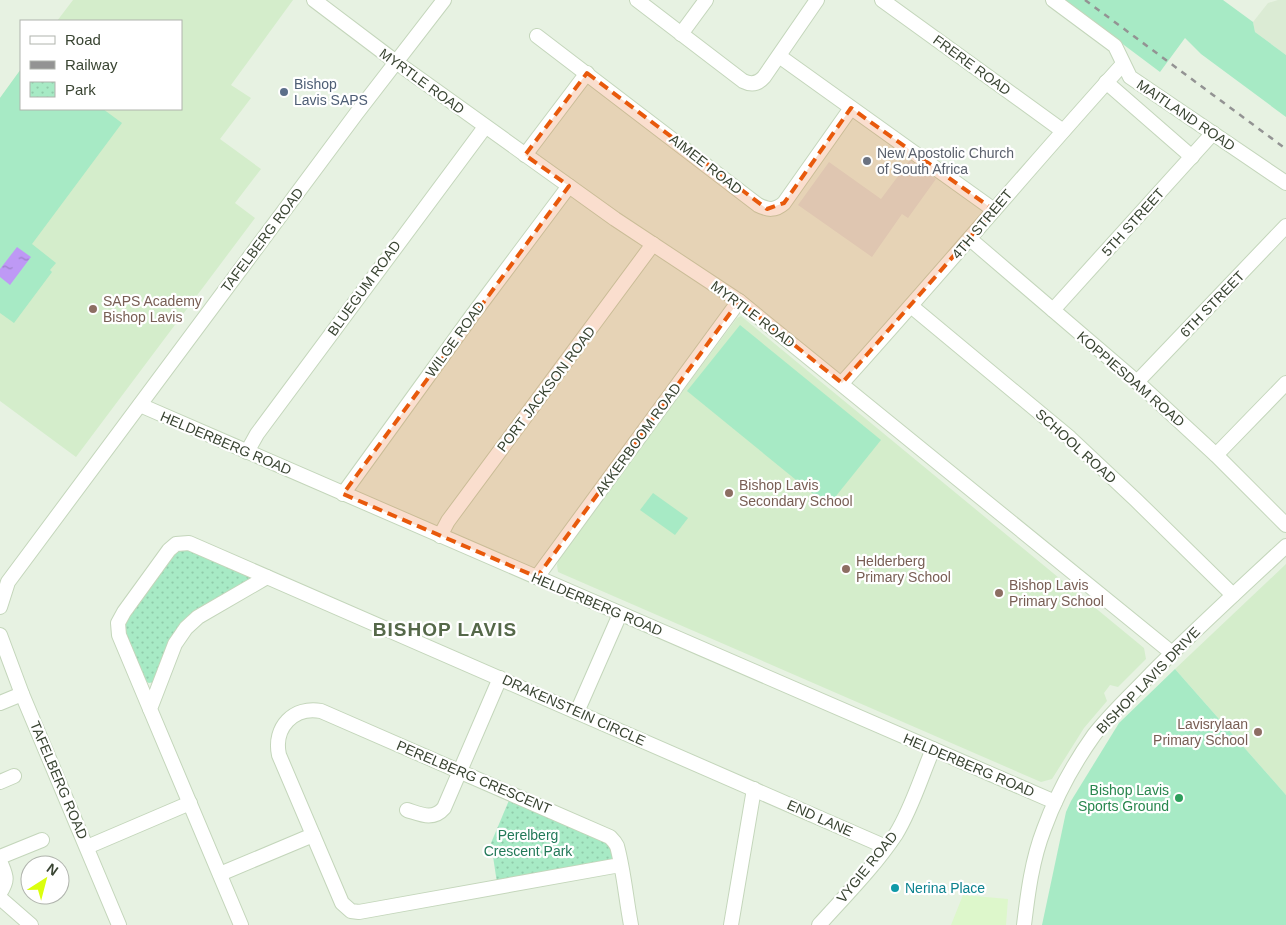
<svg xmlns="http://www.w3.org/2000/svg" width="1286" height="925" font-family="Arial,sans-serif">
	<style>
		.residential { fill: #dbebd4 }
		.commercial { fill: #ddf7cb }
		.education { fill: #d4edcb }
		.grass { fill: #a7eac5 }
		.park { fill: url(#park-dots) }
		.parking { fill: #dee2db }
		.water { fill: url(#water-ripples) }
		.lines { fill: none; stroke-linecap: round; stroke-linejoin: round }
		.minor-casing { stroke: #c4d6bb; stroke-width: 16 }
		.minor { stroke: #fff; stroke-width: 14 }
		.rail { stroke: #939393; stroke-width: 2.5; stroke-dasharray: 6 6; stroke-linecap: butt }
		.marked { fill: #e8590c; fill-opacity: 0.2; stroke: #e8590c; stroke-width: 4; stroke-dasharray: 10 6; stroke-linejoin: round }
		.service-dot { fill: #5c6f8a; stroke: #fff; stroke-width: 2 }
		.worship-dot { fill: #6b7280; stroke: #fff; stroke-width: 2 }
		.education-dot { fill: #8d6e63; stroke: #fff; stroke-width: 2 }
		.leisure-dot { fill: #2e9e5b; stroke: #fff; stroke-width: 2 }
		.culture-dot { fill: #0f9aa8; stroke: #fff; stroke-width: 2 }
		.labels { text-anchor: middle; dominant-baseline: central; stroke-width: 4.5; stroke-linejoin: round; paint-order: stroke }
		.street-label { font-size: 14px; fill: #394432; stroke: #fff }
		.service-label { font-size: 14px; fill: #4e5e75; stroke: #fff; text-anchor: start }
		.worship-label { font-size: 14px; fill: #5b616d; stroke: #fff; text-anchor: start }
		.education-label { font-size: 14px; fill: #785e54; stroke: #fff; text-anchor: start }
		.leisure-label { font-size: 14px; fill: #27864d; stroke: #fff; text-anchor: end }
		.park-label { font-size: 14px; fill: #227958; stroke: #fff }
		.culture-label { font-size: 14px; fill: #0d838f; stroke: #fff; text-anchor: start }
		.district-label { font-size: 19px; font-weight: bold; letter-spacing: 1px; fill: #556849; stroke: #fff }
	</style>
	<defs>
		<pattern id="park-dots" width="8" height="8" patternUnits="userSpaceOnUse" patternTransform="scale(1.25)"><rect width="8" height="8" fill="#a7eac5"/><path d="M2 2h.1M6 6h.1" fill="none" stroke="#90caaa" stroke-width="1.8" stroke-linecap="round"/></pattern>
		<pattern id="water-ripples" width="26" height="14" patternUnits="userSpaceOnUse" patternTransform="scale(1.25)"><rect width="26" height="14" fill="#be99f5"/><path d="M2 4q2-2 4 0t4 0M15 11q2-2 4 0t4 0" fill="none" stroke="#9b7ec7"/></pattern>
	</defs>
	<rect width="100%" height="100%" fill="#e7f2e2"/>
	<polygon class="residential" points="1278,0 1286,0 1286,55 1255,32 1253,22 1268,3"/>
	<polygon class="commercial" points="963,895 1008,899 1006,925 951,925"/>
	<g class="education">
		<polygon points="73,0 293,0 231,85 251,98 220,139 261,169 235,203 255,218 76,457 0,401 0,98 21,69 21,109 181,109 181,21 57,21"/>
		<polygon points="741,316 1144,648 1146,659 1118,687 1110,685 1104,693 1107,701 1084,728 1052,779 1041,782 558,572 557,565 559,558 737,318"/>
		<polygon points="1286,564 1286,795 1175,669"/>
	</g>
	<g class="grass">
		<polygon points="1064,0 1223,0 1253,22 1255,32 1286,55 1286,117 1201,54 1185,38 1160,72"/>
		<polygon points="21,69 21,109 103,109 122,123 32,244 56,263 50,270 52,272 14,323 0,313 0,98"/>
		<polygon points="740,325 881,440 828,506 687,391"/>
		<polygon points="653,493 688,518 675,535 640,510"/>
		<polygon points="1175,669 1286,795 1286,925 1042,925 1066,812 1071,801 1119,723"/>
	</g>
	<g class="park">
		<polygon points="183,547 252,578 252,580 198,613 154,682 149,683 144,681 123,632 123,623 174,552"/>
		<polygon points="510,798 609,840 614,856 610,861 497,883 491,843"/>
	</g>
	<polygon class="parking" points="910,160 936,179 908,218 902,214 872,257 798,205 829,162 881,199"/>
	<polygon class="water" points="17,247 31,257 10,285 0,277 0,269"/>
	<g class="lines">
		<defs>
			<g id="minor">
				<polyline points="314,0 396,62 569,186 615,219 739,301 1172,653"/>
				<path d="M637,0l106,81c8,4 15,3 21,-4l53,-77"/>
				<polyline points="882,0 1063,131"/>
				<polyline points="1053,0 1115,46 1130,77 1286,183"/>
				<polyline points="681,34 706,0"/>
				<path d="M537,36l221,169c10,5 17,6 26,-2l67,-95"/>
				<polyline points="779,56 994,210"/>
				<polyline points="1106,82 1192,157"/>
				<polyline points="525,155 587,73"/>
				<polyline points="970,239 1137,382 1216,455 1286,525"/>
				<polyline points="911,306 1070,438 1136,500 1233,595"/>
				<polyline points="1053,310 1213,133"/>
				<polyline points="1137,382 1286,226"/>
				<path d="M842,383c95,-105 186,-214 281,-319"/>
				<polyline points="140,405 1055,802"/>
				<polyline points="247,452 257,434 485,127"/>
				<polyline points="1216,455 1286,383"/>
				<polyline points="343,494 471,317 569,186"/>
				<polyline points="440,536 448,521 653,244"/>
				<polyline points="537,577 739,301"/>
				<polyline points="0,607 8,582 356,114 444,0"/>
				<polyline points="0,635 22,694 119,925"/>
				<polyline points="0,703 22,694"/>
				<polyline points="150,709 119,635 118,623 124,612 169,550 176,544 189,543 886,847"/>
				<polyline points="577,712 620,614"/>
				<polyline points="0,782 14,776"/>
				<path d="M407,810c13,4 26,11 37,-2l56,-130"/>
				<polyline points="87,847 190,803"/>
				<polyline points="0,857 42,840"/>
				<path d="M0,861c6,15 9,18 0,32"/>
				<path d="M620,865l-261,47 -8,-1 -9,-8 -63,-148c-6,-28 15,-49 42,-44l289,126c3,3 5,5 7,9 7,26 9,53 14,79"/>
				<polyline points="220,874 313,835"/>
				<polyline points="0,898 31,925"/>
				<polyline points="241,925 150,709 175,644 186,628 198,617 267,577"/>
				<polyline points="731,925 754,789"/>
				<path d="M819,925c26,-29 55,-58 77,-91 16,-26 25,-57 37,-85"/>
				<path d="M1024,925c4,-33 8,-65 20,-96 12,-33 30,-66 50,-94 17,-22 38,-41 57,-61 44,-44 90,-86 135,-128"/>
			</g>
		</defs>
		<use href="#minor" class="minor-casing"/>
		<use href="#minor" class="minor"/>
		<polyline class="rail" points="1085,0 1286,149"/>
	</g>
	<path class="marked" d="M587,73l180,136 17,-6 67,-95 143,102 -152,173 -103,-82 -202,276 -194,-83 226,-308 -44,-31z"/>
	<circle class="service-dot" cx="284" cy="92" r="5"/>
	<circle class="worship-dot" cx="867" cy="161" r="5"/>
	<g class="education-dot">
		<circle cx="93" cy="309" r="5"/>
		<circle cx="729" cy="493" r="5"/>
		<circle cx="846" cy="569" r="5"/>
		<circle cx="999" cy="593" r="5"/>
		<circle cx="1258" cy="732" r="5"/>
	</g>
	<circle class="leisure-dot" cx="1179" cy="798" r="5"/>
	<circle class="culture-dot" cx="895" cy="888" r="5"/>
	<g class="labels">
		<g class="street-label">
			<text transform="translate(972 65) rotate(36)">FRERE ROAD</text>
			<text transform="translate(422 81) rotate(36)">MYRTLE ROAD</text>
			<text transform="translate(1186 115) rotate(34)">MAITLAND ROAD</text>
			<text transform="translate(706 164) rotate(38)">AIMEE ROAD</text>
			<text transform="translate(1133 222) rotate(-48)">5TH STREET</text>
			<text transform="translate(982 224) rotate(-50)">4TH STREET</text>
			<text transform="translate(262 240) rotate(-53)">TAFELBERG ROAD</text>
			<text transform="translate(364 288) rotate(-54)">BLUEGUM ROAD</text>
			<text transform="translate(1212 304) rotate(-46)">6TH STREET</text>
			<text transform="translate(753 314) rotate(37)">MYRTLE ROAD</text>
			<text transform="translate(455 339) rotate(-54)">WILGE ROAD</text>
			<text transform="translate(1131 379) rotate(41)">KOPPIESDAM ROAD</text>
			<text transform="translate(546 389) rotate(-53)">PORT JACKSON ROAD</text>
			<text transform="translate(638 439) rotate(-54)">AKKERBOOM ROAD</text>
			<text transform="translate(226 443) rotate(23)">HELDERBERG ROAD</text>
			<text transform="translate(1076 446) rotate(42)">SCHOOL ROAD</text>
			<text transform="translate(597 604) rotate(23)">HELDERBERG ROAD</text>
			<text transform="translate(1148 680) rotate(-46)">BISHOP LAVIS DRIVE</text>
			<text transform="translate(574 710) rotate(24)">DRAKENSTEIN CIRCLE</text>
			<text transform="translate(969 765) rotate(23)">HELDERBERG ROAD</text>
			<text transform="translate(474 777) rotate(23)">PERELBERG CRESCENT</text>
			<text transform="translate(59 780) rotate(67)">TAFELBERG ROAD</text>
			<text transform="translate(820 818) rotate(24)">END LANE</text>
			<text transform="translate(867 867) rotate(-51)">VYGIE ROAD</text>
		</g>
		<g class="service-label">
			<text x="294" y="84">Bishop<tspan x="294" dy="16">Lavis SAPS</tspan></text>
		</g>
		<g class="worship-label">
			<text x="877" y="153">New Apostolic Church<tspan x="877" dy="16">of South Africa</tspan></text>
		</g>
		<g class="education-label">
			<text x="103" y="301">SAPS Academy<tspan x="103" dy="16">Bishop Lavis</tspan></text>
			<text x="739" y="485">Bishop Lavis<tspan x="739" dy="16">Secondary School</tspan></text>
			<text x="856" y="561">Helderberg<tspan x="856" dy="16">Primary School</tspan></text>
			<text x="1009" y="585">Bishop Lavis<tspan x="1009" dy="16">Primary School</tspan></text>
			<text x="1248" y="724" text-anchor="end">Lavisrylaan<tspan x="1248" dy="16">Primary School</tspan></text>
		</g>
		<g class="leisure-label">
			<text x="1169" y="790">Bishop Lavis<tspan x="1169" dy="16">Sports Ground</tspan></text>
		</g>
		<g class="park-label">
			<text x="528" y="835">Perelberg<tspan x="528" dy="16">Crescent Park</tspan></text>
		</g>
		<g class="culture-label">
			<text x="905" y="888">Nerina Place</text>
		</g>
		<g class="district-label">
			<text x="445" y="629">BISHOP LAVIS</text>
		</g>
	</g>
	<rect x="20" y="20" width="162" height="90" fill="#ffffff" stroke="#b0b4ad"/>
	<rect x="30" y="36" width="25" height="8" fill="#ffffff" stroke="#b0b4ad"/>
	<text x="65" y="45" font-size="15" fill="#394432">Road</text>
	<rect x="30" y="61" width="25" height="8" fill="#939393" stroke="#b0b4ad"/>
	<text x="65" y="70" font-size="15" fill="#394432">Railway</text>
	<rect x="30" y="82" width="25" height="15" fill="url(#park-dots)" stroke="#b0b4ad"/>
	<text x="65" y="95" font-size="15" fill="#394432">Park</text>
	<g transform="translate(45 880) rotate(36)"><circle r="24" fill="#ffffff" stroke="#b0b4ad"/>
	<path d="M0-4L9 19L0 12L-9 19Z" fill="#dbff0d"/>
	<text y="-8" font-size="14" font-weight="bold" text-anchor="middle" fill="#394432">N</text>
	</g>
</svg>
